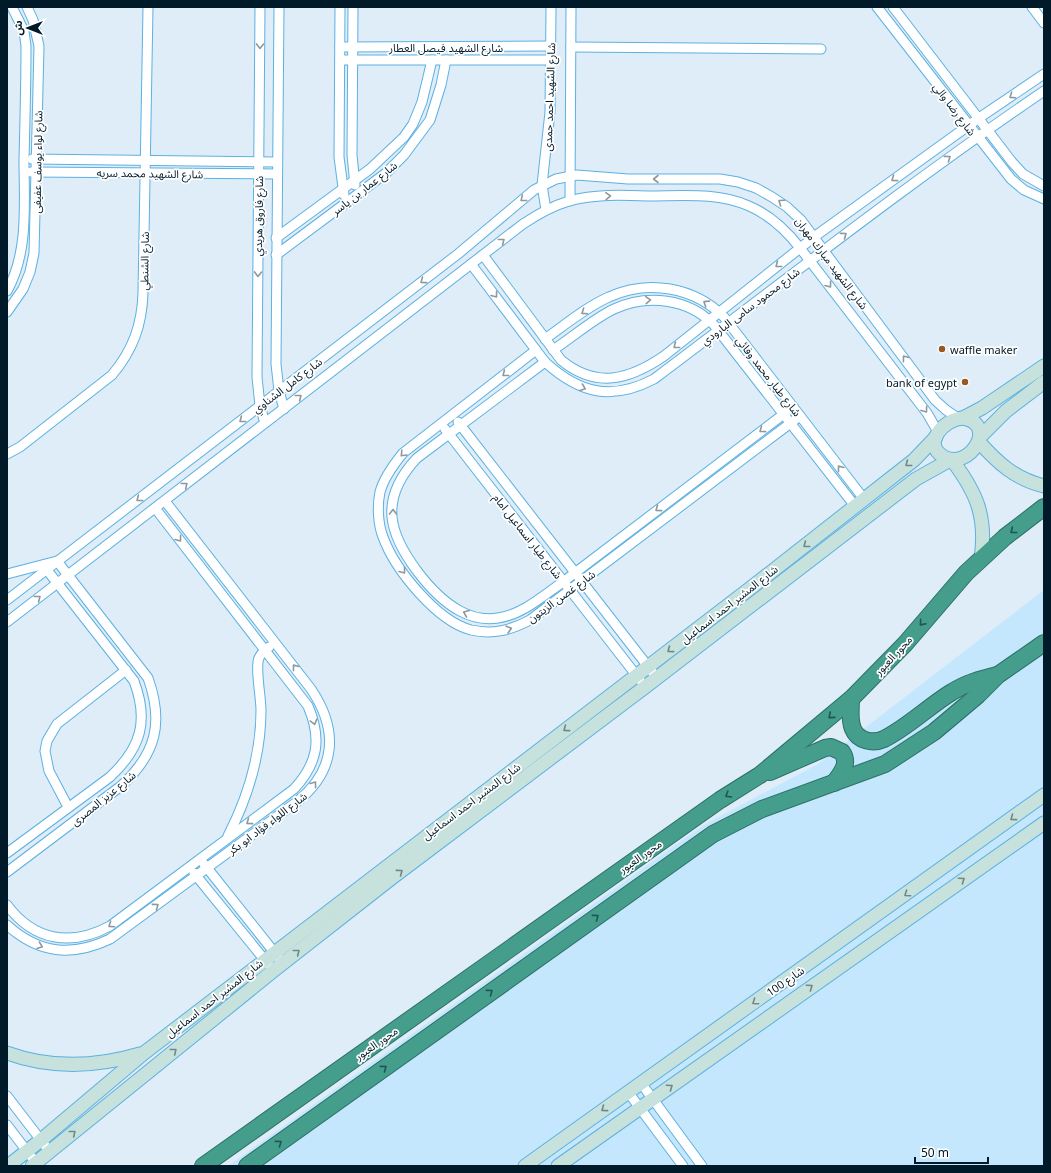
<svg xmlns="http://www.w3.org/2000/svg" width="1051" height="1173" font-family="'Noto Sans','Noto Sans Arabic',sans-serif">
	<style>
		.built { fill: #c4e7fd }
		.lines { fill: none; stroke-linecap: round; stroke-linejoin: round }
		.street-casing { stroke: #5cb1e2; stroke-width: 11 }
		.secondary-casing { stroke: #5cb1e2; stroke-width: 15 }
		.highway-casing { stroke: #2d7069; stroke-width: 18 }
		.street { stroke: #fff; stroke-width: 9 }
		.secondary { stroke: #c7e2dc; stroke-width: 13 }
		.highway { stroke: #449e8b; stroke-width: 16 }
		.oneway { stroke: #8d989f }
		.oneway2 { stroke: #6e888b }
		.oneway3 { stroke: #1f5555 }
		.poi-dot { fill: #985822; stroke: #fff; stroke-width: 1.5 }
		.labels { text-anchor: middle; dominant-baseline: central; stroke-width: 3.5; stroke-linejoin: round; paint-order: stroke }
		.street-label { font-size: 11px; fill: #011a29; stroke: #fff }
		.poi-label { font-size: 11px; fill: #011a29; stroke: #fff; text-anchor: start }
	</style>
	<rect width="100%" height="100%" fill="#deedf8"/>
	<polygon class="built" points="1044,590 1044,1166 228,1166 702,826 818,764"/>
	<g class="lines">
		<defs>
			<g id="street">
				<polyline points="260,7 257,377 260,406 265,423"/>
				<polyline points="279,7 276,364 279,391 284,409"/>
				<polyline points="340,7 339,157 344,195"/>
				<polyline points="353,7 352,155 355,185"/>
				<polyline points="877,7 1011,179 1024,190 1044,199"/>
				<polyline points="893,7 1012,162 1023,174 1044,186"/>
				<polyline points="1032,7 1044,23"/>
				<polyline points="340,47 551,46"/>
				<polyline points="571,47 821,49"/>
				<polyline points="340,60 551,60"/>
				<polyline points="32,159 277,162"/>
				<polyline points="31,172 277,174"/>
				<polyline points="570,201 571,7"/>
				<polyline points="546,210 542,185 550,112 551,7"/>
				<polyline points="276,238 370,169 404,137 413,124 422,102 432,60"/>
				<polyline points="276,255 386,173 404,155 430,120 441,85 446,60"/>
				<path d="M483,255l78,105c35,29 68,20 103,-4l150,-119 165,-119 65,-44"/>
				<path d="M471,264l74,98c35,32 67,39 109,17 129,-97 256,-197 390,-288"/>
				<path d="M7,291c22,-39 17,-89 17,-132 1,-38 2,-76 2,-113l-2,-15 -12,-24"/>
				<polyline points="7,312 23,289 30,272 34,253 39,46 33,20 27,7"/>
				<path d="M545,339c20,-14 41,-32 64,-42 39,-18 85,-10 115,20l140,182"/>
				<path d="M536,350l-133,103c-9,11 -19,24 -23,39 -3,14 -2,32 3,45 12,33 54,84 88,93 22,5 40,0 59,-10l270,-204"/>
				<path d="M553,350c20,-13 40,-31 61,-41 33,-15 74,-11 100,16l141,181"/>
				<path d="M545,362l-128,96c-16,17 -27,36 -25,59 3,32 40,79 68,94 11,6 25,9 38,7 24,-3 46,-23 65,-36l230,-175"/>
				<polyline points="458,422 657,678"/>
				<polyline points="445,429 640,680"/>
				<path d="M7,454l13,-7 92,-72c21,-25 30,-50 31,-82l5,-286"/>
				<path d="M7,574l50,-13 91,117c16,45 8,76 -27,108l-114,86"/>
				<polyline points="7,600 458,254 534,190 556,179 577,175 628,179 720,179 738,182 756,188 772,197 787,207 801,220 935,400 946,410 958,418"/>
				<path d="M7,622l516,-398c15,-10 29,-18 46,-23 26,-7 52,-6 79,-5 34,0 69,-4 101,10 21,9 37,24 51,42l127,165 11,19"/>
				<polyline points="68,807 49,771 45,751 47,741 57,724 126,670"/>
				<path d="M228,836c20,-39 33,-81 33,-126 0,-12 -6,-43 -2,-52 2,-5 6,-8 10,-11"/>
				<path d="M7,853l103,-76c31,-29 39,-56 24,-96l-87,-111"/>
				<polyline points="204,864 278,957"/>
				<polyline points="194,873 268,964"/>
				<path d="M7,905c27,36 64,42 103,21l184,-137c24,-26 28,-50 14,-83l-153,-198"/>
				<path d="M7,925c32,29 65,32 103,14l188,-138c39,-32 40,-72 13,-112l-146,-188"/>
				<polyline points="641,1083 702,1166"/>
				<polyline points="628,1092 683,1166"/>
				<polyline points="7,1096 50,1152"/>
				<polyline points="7,1125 36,1163"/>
			</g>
			<g id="secondary">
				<path d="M963,418c36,6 6,53 -19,39 -23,-13 0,-38 19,-39z"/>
				<polyline points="963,418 982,408 1044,366"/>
				<polyline points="980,437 1006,411 1044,382"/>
				<path d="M979,442c19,21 36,37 65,44"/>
				<path d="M952,460c25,33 35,57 29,99"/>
				<path d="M7,1053c44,16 89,14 133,1"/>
				<polyline points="8,1166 41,1140 144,1053 752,587 914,460 936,437"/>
				<polyline points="32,1166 273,971 393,877 645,687 916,479 950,460"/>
				<polyline points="525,1166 1044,795"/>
				<polyline points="558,1166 1044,823"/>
			</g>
			<g id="highway">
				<path d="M851,699c0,10 -2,21 2,30 5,12 20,15 31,10 24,-12 45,-33 68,-47 14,-9 29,-13 45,-17"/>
				<path d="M770,772l55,-24 6,-1 11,5c8,12 -1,21 -8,31"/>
				<polyline points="203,1166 720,800 760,775 851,699 905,644 966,573 1005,537 1044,507"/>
				<polyline points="247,1166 713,834 762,809 885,764 934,732 978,695 998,675 1044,643"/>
			</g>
		</defs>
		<use href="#street" class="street-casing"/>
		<use href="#secondary" class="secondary-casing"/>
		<use href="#highway" class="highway-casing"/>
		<use href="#street" class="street"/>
		<use href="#secondary" class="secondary"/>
		<use href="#highway" class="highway"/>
	</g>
	<defs><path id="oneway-chevron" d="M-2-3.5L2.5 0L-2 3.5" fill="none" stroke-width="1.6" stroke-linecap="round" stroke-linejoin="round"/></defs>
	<g class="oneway">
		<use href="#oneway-chevron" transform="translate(260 46) rotate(91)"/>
		<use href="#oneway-chevron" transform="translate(1012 96) rotate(146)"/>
		<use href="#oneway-chevron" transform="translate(948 158) rotate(-36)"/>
		<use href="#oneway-chevron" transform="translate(656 179) rotate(180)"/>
		<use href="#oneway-chevron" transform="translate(894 179) rotate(144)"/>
		<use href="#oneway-chevron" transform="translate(608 196) rotate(-3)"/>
		<use href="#oneway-chevron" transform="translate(523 199) rotate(141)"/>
		<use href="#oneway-chevron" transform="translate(781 202) rotate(-145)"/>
		<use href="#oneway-chevron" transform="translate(844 235) rotate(-36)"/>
		<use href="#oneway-chevron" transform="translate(502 241) rotate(-38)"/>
		<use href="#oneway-chevron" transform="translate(778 265) rotate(142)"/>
		<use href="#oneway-chevron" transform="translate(258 274) rotate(91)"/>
		<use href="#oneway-chevron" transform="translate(423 281) rotate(143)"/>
		<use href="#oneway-chevron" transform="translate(829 285) rotate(53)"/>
		<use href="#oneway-chevron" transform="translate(495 295) rotate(53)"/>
		<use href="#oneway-chevron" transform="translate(648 300) rotate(-4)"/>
		<use href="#oneway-chevron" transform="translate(706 303) rotate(-147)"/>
		<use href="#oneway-chevron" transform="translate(584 312) rotate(146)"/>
		<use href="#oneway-chevron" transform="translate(676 346) rotate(142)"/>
		<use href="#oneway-chevron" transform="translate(905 358) rotate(-127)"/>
		<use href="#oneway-chevron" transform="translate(505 374) rotate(142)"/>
		<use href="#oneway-chevron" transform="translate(583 388) rotate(20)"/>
		<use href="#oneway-chevron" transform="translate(299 397) rotate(-38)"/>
		<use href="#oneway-chevron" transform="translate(925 410) rotate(54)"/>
		<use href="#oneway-chevron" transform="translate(242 420) rotate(142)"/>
		<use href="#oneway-chevron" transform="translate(762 430) rotate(143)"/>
		<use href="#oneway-chevron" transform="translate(403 454) rotate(134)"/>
		<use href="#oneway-chevron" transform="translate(840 468) rotate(-128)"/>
		<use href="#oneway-chevron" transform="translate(185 485) rotate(-39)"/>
		<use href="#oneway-chevron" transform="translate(139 499) rotate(142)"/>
		<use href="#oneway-chevron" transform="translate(658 509) rotate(143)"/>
		<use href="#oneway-chevron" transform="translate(393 512) rotate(-90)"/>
		<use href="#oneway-chevron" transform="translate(179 539) rotate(52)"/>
		<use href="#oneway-chevron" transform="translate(403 571) rotate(52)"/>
		<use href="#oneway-chevron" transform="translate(38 598) rotate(-38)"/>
		<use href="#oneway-chevron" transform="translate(466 613) rotate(-158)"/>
		<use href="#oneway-chevron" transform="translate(509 629) rotate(-16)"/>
		<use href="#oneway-chevron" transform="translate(295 667) rotate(-128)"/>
		<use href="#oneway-chevron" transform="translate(314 722) rotate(75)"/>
		<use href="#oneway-chevron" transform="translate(314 784) rotate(-53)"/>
		<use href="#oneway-chevron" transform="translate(249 822) rotate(144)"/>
		<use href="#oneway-chevron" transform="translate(156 906) rotate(-36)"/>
		<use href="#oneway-chevron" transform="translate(111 925) rotate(146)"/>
		<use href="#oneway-chevron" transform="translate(40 946) rotate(20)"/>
	</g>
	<g class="oneway2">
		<use href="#oneway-chevron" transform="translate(908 464) rotate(142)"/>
		<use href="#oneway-chevron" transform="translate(806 545) rotate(142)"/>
		<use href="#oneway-chevron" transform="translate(670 650) rotate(143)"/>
		<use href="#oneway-chevron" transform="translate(566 729) rotate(143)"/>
		<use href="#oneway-chevron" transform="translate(1013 818) rotate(144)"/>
		<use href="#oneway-chevron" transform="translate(400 872) rotate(-37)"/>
		<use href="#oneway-chevron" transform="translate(962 880) rotate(-35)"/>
		<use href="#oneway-chevron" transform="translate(907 894) rotate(145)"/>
		<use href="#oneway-chevron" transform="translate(297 952) rotate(-38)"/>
		<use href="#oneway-chevron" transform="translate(810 987) rotate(-35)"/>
		<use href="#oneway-chevron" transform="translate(755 1002) rotate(145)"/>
		<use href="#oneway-chevron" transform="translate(174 1051) rotate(-39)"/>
		<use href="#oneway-chevron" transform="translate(670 1087) rotate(-35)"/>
		<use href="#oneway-chevron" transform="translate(604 1109) rotate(144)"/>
		<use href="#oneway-chevron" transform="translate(73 1133) rotate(-39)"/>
	</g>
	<g class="oneway3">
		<use href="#oneway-chevron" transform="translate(1013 531) rotate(141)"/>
		<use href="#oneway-chevron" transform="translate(922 623) rotate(131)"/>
		<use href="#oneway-chevron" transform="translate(831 716) rotate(140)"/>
		<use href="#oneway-chevron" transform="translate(728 795) rotate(149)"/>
		<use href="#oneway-chevron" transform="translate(596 917) rotate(-36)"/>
		<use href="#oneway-chevron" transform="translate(490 992) rotate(-36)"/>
		<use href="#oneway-chevron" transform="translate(384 1068) rotate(-36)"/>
		<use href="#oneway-chevron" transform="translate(279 1143) rotate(-36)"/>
	</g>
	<g class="poi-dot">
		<circle cx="942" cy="349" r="4"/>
		<circle cx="965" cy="382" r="4"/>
	</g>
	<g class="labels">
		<g class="street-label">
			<text x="446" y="47">شارع الشهيد فيصل العطار</text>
			<text transform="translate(549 97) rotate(-88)">شارع الشهيد احمد حمدى</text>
			<text transform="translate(955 109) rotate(53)">شارع رضا والي</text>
			<text transform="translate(37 162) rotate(-89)">شارع لواء يوسف عفيفى</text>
			<text transform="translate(150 173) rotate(1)">شارع الشهيد محمد سريه</text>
			<text transform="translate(364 188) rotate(-38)">شارع عمار بن ياسر</text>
			<text transform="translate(258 216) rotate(-89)">شارع فاروق هريدي</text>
			<text transform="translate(144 261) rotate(-89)">شارع الشنطي</text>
			<text transform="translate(832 263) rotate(53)">شارع الشهيد مبارك مهران</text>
			<text transform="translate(750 306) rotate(-37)">شارع محمود سامى البارودي</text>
			<text transform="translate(769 376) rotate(52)">شارع طيار محمد وفائي</text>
			<text transform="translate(287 385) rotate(-37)">شارع كامل الشناوي</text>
			<text transform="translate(528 536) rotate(52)">شارع طيار اسماعيل امام</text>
			<text transform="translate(561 596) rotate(-36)">شارع غصن الزيتون</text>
			<text transform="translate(729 604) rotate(-38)">شارع المشير احمد اسماعيل</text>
			<text transform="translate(893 655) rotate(-47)">محور العبور</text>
			<text transform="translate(103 798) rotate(-39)">شارع عزيز المصرى</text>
			<text transform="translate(471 801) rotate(-37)">شارع المشير احمد اسماعيل</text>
			<text transform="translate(267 823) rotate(-37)">شارع اللواء فؤاد ابو بكر</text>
			<text transform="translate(640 856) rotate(-35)">محور العبور</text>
			<text transform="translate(785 981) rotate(-35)">شارع 100</text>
			<text transform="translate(214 998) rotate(-38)">شارع المشير احمد اسماعيل</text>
			<text transform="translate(376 1043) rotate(-35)">محور العبور</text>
		</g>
		<g class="poi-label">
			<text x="950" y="349">waffle maker</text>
			<text x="957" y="382" text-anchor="end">bank of egypt</text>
		</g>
	</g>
	<rect width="1051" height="1173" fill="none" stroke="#011a29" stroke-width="16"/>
	<g transform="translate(28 28) rotate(270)" stroke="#ffffff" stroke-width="3" paint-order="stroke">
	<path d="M0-3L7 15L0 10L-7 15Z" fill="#011a29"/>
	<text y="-6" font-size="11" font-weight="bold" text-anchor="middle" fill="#011a29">ش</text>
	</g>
	<path d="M915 1157v6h73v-6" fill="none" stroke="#011a29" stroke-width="2"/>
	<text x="921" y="1157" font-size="12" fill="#011a29" stroke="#ffffff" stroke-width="3" paint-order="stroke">50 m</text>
</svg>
